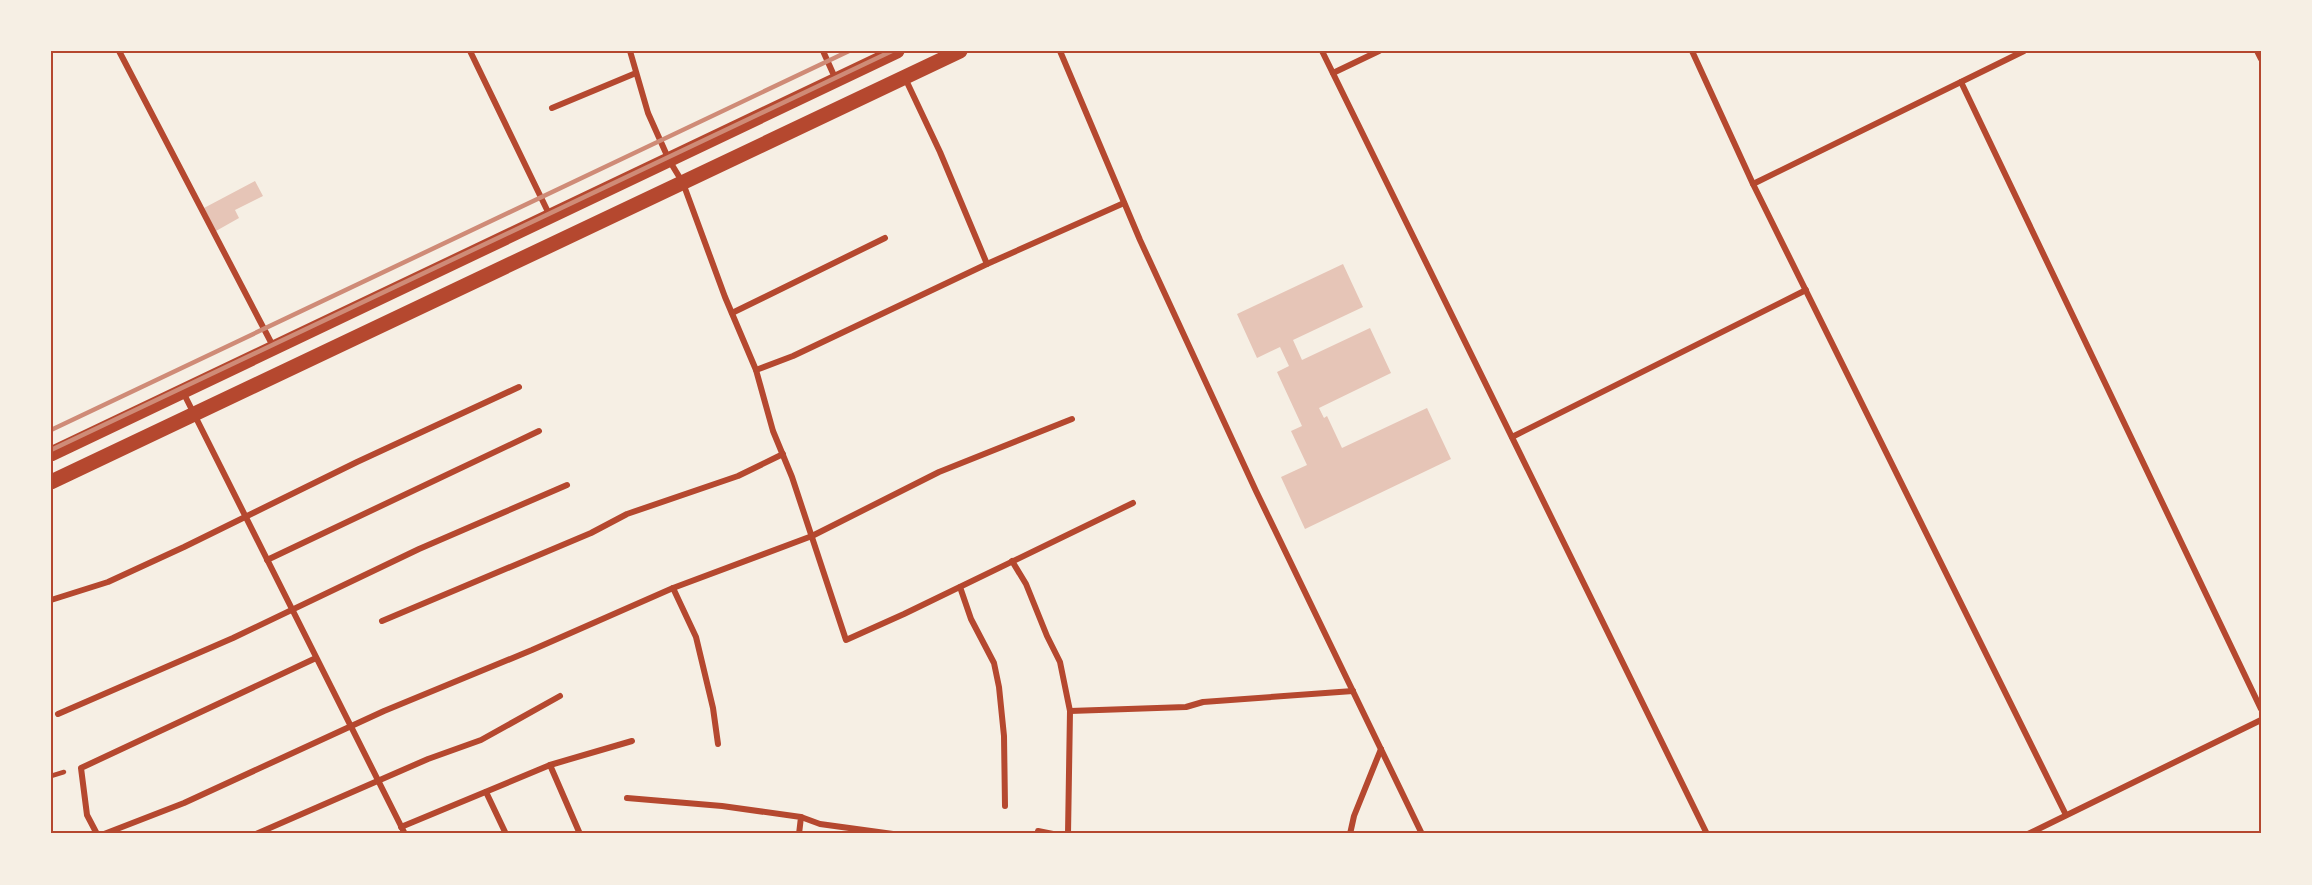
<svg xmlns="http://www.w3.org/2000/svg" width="2312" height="885" font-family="Signika,sans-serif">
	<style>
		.building { fill: #e6c5b7 }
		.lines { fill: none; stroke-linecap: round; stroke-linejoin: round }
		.service { stroke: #b5482f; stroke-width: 4.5 }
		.minor { stroke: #b5482f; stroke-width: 6 }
		.primary { stroke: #b5482f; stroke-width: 15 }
		.rail { stroke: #cf8b77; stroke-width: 4.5 }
		.neatline { fill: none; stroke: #b5482f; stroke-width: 2 }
	</style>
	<rect width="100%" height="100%" fill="#f6efe4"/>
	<g class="building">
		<polygon points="255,181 263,196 235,210 239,218 216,231 204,208"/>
		<polygon points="1343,264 1363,307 1293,340 1302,360 1370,328 1391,373 1319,408 1324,418 1327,416 1342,448 1427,408 1451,459 1305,529 1281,477 1307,465 1291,431 1302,426 1277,372 1289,366 1280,347 1257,358 1237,314"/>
	</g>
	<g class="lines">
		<polyline class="service" points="51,776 64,772"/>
		<g class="minor">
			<polyline points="119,51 274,348"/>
			<polyline points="470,51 550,216"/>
			<polyline points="630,51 648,113 669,160 683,183 725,297 756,370 793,356 987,264 940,152 905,78"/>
			<polyline points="823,51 836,80"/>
			<polyline points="1060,51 1140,240 1256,491 1422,834"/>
			<polyline points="1322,51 1707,834"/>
			<polyline points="1692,51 1753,184 2066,815"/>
			<polyline points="2257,51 2261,59"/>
			<polyline points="1333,73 1379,51"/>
			<polyline points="1961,82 2261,709"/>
			<polyline points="552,108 636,73"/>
			<polyline points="1753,184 2024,51"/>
			<polyline points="987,264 1124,203"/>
			<polyline points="732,313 885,238"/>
			<polyline points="756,370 773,431 792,477 846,640 904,614 1133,503"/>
			<polyline points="183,392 405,834"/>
			<polyline points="1512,437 1806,290"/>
			<polyline points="267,560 539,431"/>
			<polyline points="1012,561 1026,584 1047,636 1060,662 1070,711 1068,834"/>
			<polyline points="960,587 971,619 994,663 999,687 1004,736 1005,806"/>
			<polyline points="673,588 696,637 713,708 718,744"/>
			<polyline points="51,600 108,582 184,547 357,462 519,387"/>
			<polyline points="382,621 591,533 627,514 738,476 783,454"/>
			<polyline points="1070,711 1186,707 1203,702 1353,691"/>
			<polyline points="58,714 233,638 419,549 567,485"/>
			<polyline points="550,765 632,741"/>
			<polyline points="486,792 506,834"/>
			<polyline points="627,798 722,806 801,817 799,834"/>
			<polyline points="801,817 820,824 893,834"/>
			<polyline points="401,827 550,765 580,834"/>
			<polyline points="1038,831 1053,834"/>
			<polyline points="97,834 87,815 81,768 316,658"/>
			<polyline points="104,834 184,803 384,711 532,650 673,588 812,536 939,472 1072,419"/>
			<polyline points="256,834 428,759 481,740 560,696"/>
			<polyline points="1350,834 1354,816 1381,749"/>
			<polyline points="2028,834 2261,720"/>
		</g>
		<g class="primary">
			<polyline points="51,454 897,51"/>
			<polyline points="51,482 960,51"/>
		</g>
		<g class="rail">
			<polyline points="51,430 849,51"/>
			<polyline points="51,450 892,51"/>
		</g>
	</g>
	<rect width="2312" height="885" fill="none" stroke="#f6efe4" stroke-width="105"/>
	<rect x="52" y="52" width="2208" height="780" class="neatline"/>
</svg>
